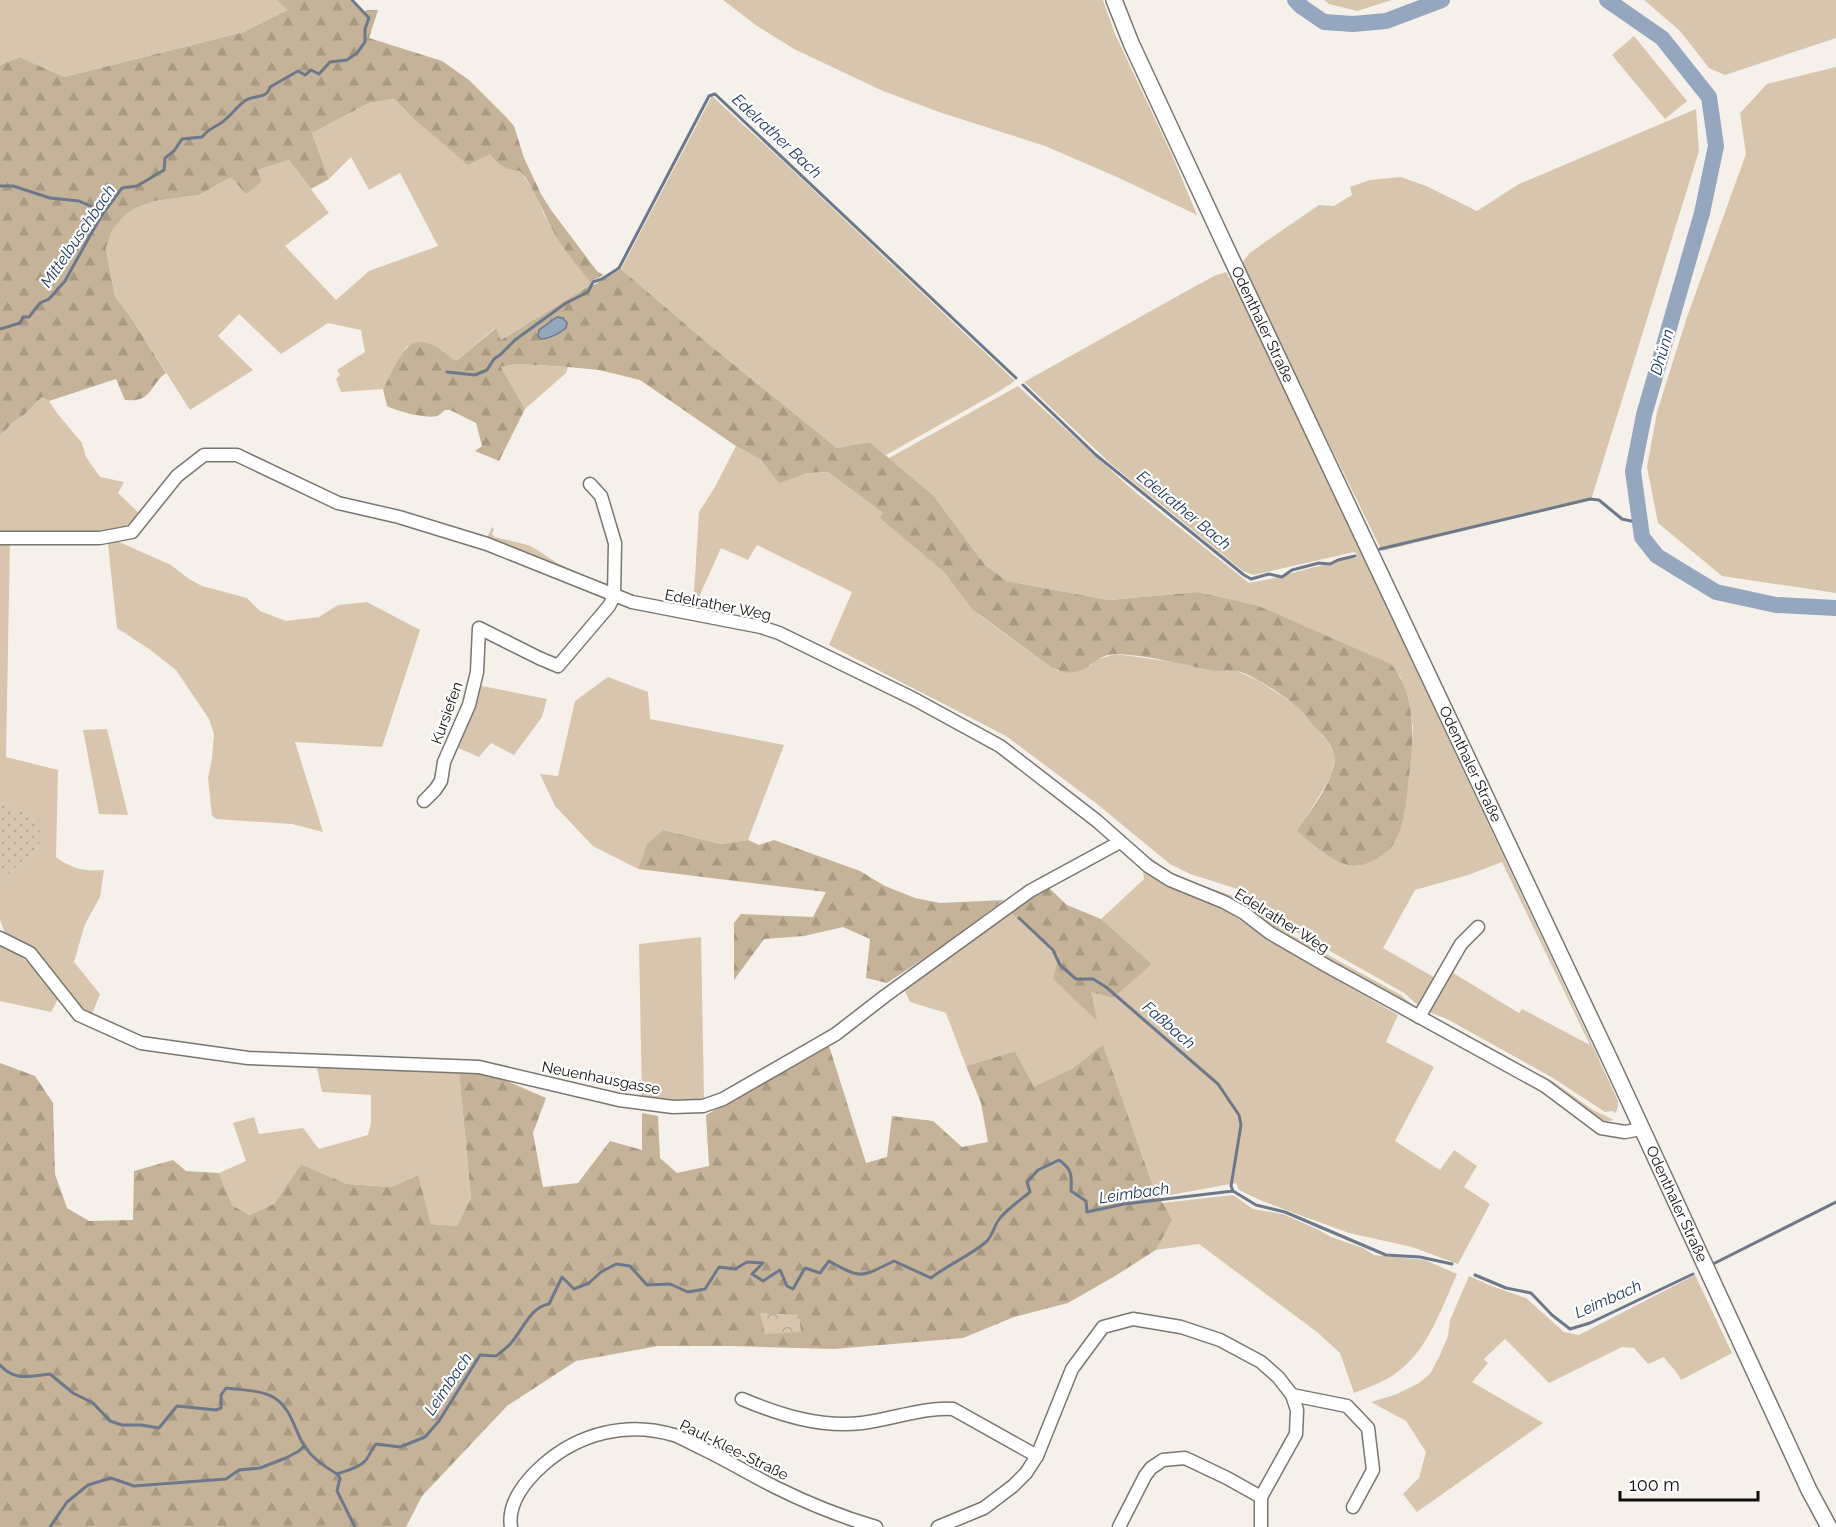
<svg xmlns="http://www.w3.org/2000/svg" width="1836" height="1527" font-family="Raleway,sans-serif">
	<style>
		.grass { fill: #d7c6ad }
		.forest { fill: url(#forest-firs) }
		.park { fill: url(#park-crowns) }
		.garden { fill: url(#garden-dots) }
		.water { fill: #95a6bf; stroke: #6d798a; stroke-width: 1.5 }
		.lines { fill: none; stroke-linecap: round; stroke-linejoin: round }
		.stream { stroke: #6d798a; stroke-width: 3 }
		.river { stroke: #95a6bf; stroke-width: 16 }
		.minor-casing { stroke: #7a7670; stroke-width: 15 }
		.major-casing { stroke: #7a7670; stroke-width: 18 }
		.minor { stroke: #fff; stroke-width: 12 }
		.major { stroke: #fff; stroke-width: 15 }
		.labels { text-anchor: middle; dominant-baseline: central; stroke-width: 4.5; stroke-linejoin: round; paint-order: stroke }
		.street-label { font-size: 15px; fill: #110f0d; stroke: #fefffe }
		.water-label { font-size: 16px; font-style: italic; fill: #20385d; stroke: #fefffe }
	</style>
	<defs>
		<pattern id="forest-firs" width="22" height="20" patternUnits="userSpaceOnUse" patternTransform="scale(1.5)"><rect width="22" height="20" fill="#c5b399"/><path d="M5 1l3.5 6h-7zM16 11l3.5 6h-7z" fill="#a89983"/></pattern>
		<pattern id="park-crowns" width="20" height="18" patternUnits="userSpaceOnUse" patternTransform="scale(1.5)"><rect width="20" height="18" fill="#d7c6ad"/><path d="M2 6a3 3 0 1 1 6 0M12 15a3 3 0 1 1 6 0" fill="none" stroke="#b8a994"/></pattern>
		<pattern id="garden-dots" width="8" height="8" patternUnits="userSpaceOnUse" patternTransform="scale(1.5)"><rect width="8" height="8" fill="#d7c6ad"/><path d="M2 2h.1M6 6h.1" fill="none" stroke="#b8a994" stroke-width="1.8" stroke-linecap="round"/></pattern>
	</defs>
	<rect width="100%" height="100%" fill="#f5f1ea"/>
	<g class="grass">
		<polygon points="0,0 277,0 289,10 244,32 64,77 20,57 0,65"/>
		<polygon points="723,0 1103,0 1115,34 1172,155 1197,215 1117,177 1045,146 939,112 883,91 794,49 757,26"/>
		<polygon points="1324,0 1392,0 1357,11 1329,4"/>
		<polygon points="1644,0 1836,0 1836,38 1725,75 1709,68 1680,31"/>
		<polygon points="1634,36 1687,101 1665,119 1612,55"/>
		<polygon points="1836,67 1836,593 1722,576 1658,523 1647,467 1657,412 1687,317 1746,154 1740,113 1767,84"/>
		<polygon points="712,96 787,165 1015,381 998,392 886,455 870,442 837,448 706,342 621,269"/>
		<polygon points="394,99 414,119 490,154 520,171 536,194 543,213 553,231 592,284 501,340 495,328 456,361 442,350 407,346 383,389 341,392 336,379 340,375 337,370 365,352 361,330 328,323 281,354 239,314 218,336 253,370 190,410 130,316 115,297 106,247 112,229 126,214 138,207 155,201 199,195 231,177 289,160 329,213 285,246 336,300 369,271 438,246 400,173 369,190 351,157 329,179 312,133 369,103"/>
		<polygon points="1696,109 1699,151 1591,500 1382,551 1244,271 1242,265 1244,260 1250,253 1265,242 1319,205 1334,206 1352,195 1350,187 1370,180 1401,177 1426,186 1477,211 1519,184"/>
		<path d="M1226,272l16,28 353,751 23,50v5l-2,7 -4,-2 -7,1 -52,-34 -104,-58 -22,-9 23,-40 69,42 3,-4 68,36 -88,-183 -34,13 -53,15 -32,58 54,31 -17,28 -16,-14 -120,-68 -40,-34 -54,-17 -20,-10 -73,-60 -91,-68 -177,-91 23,-53 -95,-47 -9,15 -27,-12 -23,51v10l-5,-1 6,-96 16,-25 21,-41 25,14 18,22 29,-9 20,-1 55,41 -2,5 64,55 34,42 73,53 6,3 33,-6 4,-5 21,-6 58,8 39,9h24l22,10 37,24 32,37 7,13 -3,20 -34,56c21,21 32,29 61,35l45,-51 9,-87 -4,-27 -9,-25 -144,-71 -58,-13 -89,8 -102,-19 -22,-16 -51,-69 -45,-38 129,-72 117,106 114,91 21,-4 75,-20 12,-1 -1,-5 -2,-1 -100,23 -11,-4 -132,-107 -87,-82 168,-94 22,-12z"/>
		<polygon points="517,364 568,367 566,373 525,409 501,367"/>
		<path d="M42,397l7,4 8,12 25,30 4,14 14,20 24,5 -6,11 23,22c-8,7 -17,13 -28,16 -31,7 -80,1 -113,0v-97l6,-4 6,-7 12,-8z"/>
		<polygon points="492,527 494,529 492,534 495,537 528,545 536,549 557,563 604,584 607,582 609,577 612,578 608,587 487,538"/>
		<path d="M0,541h10l-4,216 52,13 -2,87c14,11 29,15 48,13l-4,27 -15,27 -11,38 26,32 -8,20 -6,1 -53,-61 -28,-21 -5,-13v-39l39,-34v-27l-39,-18z"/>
		<polygon points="117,541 171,565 189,579 202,586 247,598 260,611 286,621 319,617 338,605 367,602 420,630 382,747 295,742 323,832 292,824 216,819 212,816 208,778 212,759 214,734 209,719 176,670 149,649 117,628 108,544"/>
		<polygon points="608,677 648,692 650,719 784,745 748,840 721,844 663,830 647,845 638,869 593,846 555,806 540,774 558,776 575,701"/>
		<polygon points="477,685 547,699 542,717 514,755 491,743 479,757 456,747"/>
		<polygon points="107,729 128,815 99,814 83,730"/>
		<path d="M1151,858c29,24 61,29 94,43l3,-3 38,34 115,63 17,15 -254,-140 -14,-11z"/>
		<polygon points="1143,871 1180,892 1224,909 1275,944 1398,1015 1386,1042 1434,1067 1395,1141 1440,1170 1454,1150 1477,1166 1464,1187 1490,1204 1458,1264 1412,1247 1349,1233 1262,1201 1239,1190 1236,1183 1159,1197 1153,1186 1103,1046 1073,1068 1034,1088 1015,1051 966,1066 946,1013 910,1002 903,987 1010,912 1059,956 1096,1020 1090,992 1152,964 1101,919 1144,879"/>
		<polygon points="701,937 704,1099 688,1103 642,1100 639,944"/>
		<path d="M0,943c23,11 43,34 59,54l-8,15 -51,-11z"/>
		<polygon points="375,1066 459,1071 471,1198 457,1226 431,1224 417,1175 391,1187 347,1184 301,1164 274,1204 249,1215 232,1205 219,1173 246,1161 233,1123 254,1117 259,1134 303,1128 319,1149 368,1135 371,1123 371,1095 322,1092 317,1068"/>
		<polygon points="1528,1068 1554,1082 1593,1110 1614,1120 1601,1122 1526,1071"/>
		<path d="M1233,1195l20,14 30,5 36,16 12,7 32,11 11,7 51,5 32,14c-15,33 -28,73 -57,96 -13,11 -31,17 -46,23l-14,-40 -23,-21 -118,-88 -43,6 15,-30 -9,-17z"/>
		<path d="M1695,1275l37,78 -51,27c-4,-9 -11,-14 -17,-23l-16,7 -14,-16 -12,-1 -73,36 -44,-44 -21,20 4,4 -16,19 71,41 -126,89 -14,-18 16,-16 7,-26 -20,-31 -35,-19 26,-8 22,-11 11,-9 10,-19 8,-19 2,-16 19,-44 25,11 32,11 38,34 15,3z"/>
	</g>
	<g class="forest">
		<path d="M277,0h73l13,13 4,-3h11l-9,28 73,23 27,19 38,38 7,8 10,32 17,36 10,16 46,61 6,4 -13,7c-13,-17 -28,-34 -38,-53 -11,-20 -17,-41 -32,-58 -15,-1 -21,-6 -30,-17l-22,11 -54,-46 -20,-20 -25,4 -57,30 17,46 -18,10 -22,-29 -32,10 5,11 -16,13 -15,-17 -32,18 -44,6 -17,6 -12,7 -14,16 -6,18 9,49 15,19 36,57c-17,12 -13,30 -41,27l-9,-21 -67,22 -7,-4 -18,18 -12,8 -6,7 -6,4v-369l20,-8 44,20 180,-45 44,-22z"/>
		<path d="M621,269l85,73 131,106 33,-6 64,54 51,69 22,16 102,19 89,-8 58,13 135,59c28,35 22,79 17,120 -2,18 -4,43 -14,59 -4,7 -13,14 -21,17 -4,2 -8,5 -12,5 -21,5 -50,-21 -64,-34 11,-17 42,-56 37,-76 -2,-12 -14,-22 -21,-30 -6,-7 -11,-15 -18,-20 -11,-9 -46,-33 -59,-34 -9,-1 -19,1 -28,-1 -29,-7 -59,-14 -90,-16 -29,-1 -30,30 -66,14l-79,-58 -28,-37 -65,-55 3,-5 -55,-41 -20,1 -29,10 -18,-23 -25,-14 -96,-66 -41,-10 -31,-3 -51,-3 -16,3 24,42 -26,52 -24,-10 7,-5 -6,-23 -26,-13h-5c-3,2 -5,5 -8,6 -11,3 -41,-5 -50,-10l-4,-17c22,-40 26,-67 73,-28l40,-33 5,12 91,-56 2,1z"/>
		<polygon points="663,830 721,844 748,840 759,845 774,840 860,871 885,886 915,898 940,903 1004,900 949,942 887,983 866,978 870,939 843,927 804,936 764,939 734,980 734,923 741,914 813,917 826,892 638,869 647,844"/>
		<polygon points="1047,886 1067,905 1101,919 1152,964 1113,998 1091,992 1097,1021 1053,979 1059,956 1010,912 1030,896"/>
		<polygon points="1103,1045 1153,1186 1172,1220 1156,1250 1115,1276 1068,1303 1014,1317 963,1338 834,1349 732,1346 658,1346 576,1361 507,1406 422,1496 406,1527 0,1527 0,1063 35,1076 53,1103 55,1174 67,1208 89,1221 133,1220 134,1171 173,1160 186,1171 219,1173 232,1205 249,1215 274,1204 301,1164 347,1184 391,1187 418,1175 431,1224 457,1226 471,1198 459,1071 495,1076 546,1098 533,1133 543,1187 578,1183 610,1141 642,1150 642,1113 658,1116 660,1158 677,1173 709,1166 706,1115 829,1046 866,1163 887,1157 892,1116 933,1121 962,1147 988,1142 981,1103 966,1066 1015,1051 1034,1087 1073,1068"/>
	</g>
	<polygon class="park" points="760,1313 799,1315 801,1332 765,1334"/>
	<polygon class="garden" points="0,802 40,820 39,847 0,881"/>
	<path class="water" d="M557,317l6,1 4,5 -1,5c-6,5 -17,11 -25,11l-3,-3 1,-6z"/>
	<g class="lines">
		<g class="stream">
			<polyline points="0,186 13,186 50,198 79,201 104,212"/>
			<path d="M0,329l20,-6 3,-6h6l11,-14 9,-4 16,-18 27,-49 12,-20 18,-24 15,-2 27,-16 1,-12 9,-7 8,-12 20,-2c7,-9 10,-8 19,-14 9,-6 16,-17 25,-23 9,-5 21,-1 24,-13l28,-16 7,4 6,-5 8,4 11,-12 17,-2 10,-7 8,-11v-13l4,-11 -17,-18"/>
			<polyline points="447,372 475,375 487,370 494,359 500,355 515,340 566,303 588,292 593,282 602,279 619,268 709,96 715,94 1016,378"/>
			<polyline points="1023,385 1096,455 1244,575 1251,579 1269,574 1282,577 1292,570 1319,563 1330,564 1338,560 1355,556"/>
			<polyline points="1380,549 1590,499 1599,500 1622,519 1640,523"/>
			<polyline points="1019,918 1053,950 1060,965 1076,979 1093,979 1106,987 1218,1084 1239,1115 1241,1125 1231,1186 1233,1191"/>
			<polyline points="1711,1265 1836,1202"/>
			<polyline points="1475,1275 1506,1288 1531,1293 1552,1315 1570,1329 1590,1323 1693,1274"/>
			<path d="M0,1365c15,17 30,11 50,9l23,19 20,10 17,18 12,4h19l18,3 18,-22 39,4 5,-2v-13l5,-7c15,2 38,2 50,11 16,11 19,33 29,48 8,12 20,20 32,27 8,-3 22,-6 28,-13 4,-4 6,-11 11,-17l24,3 25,-10 14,-16 41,-66 16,1c5,-4 11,-8 15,-13 12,-13 19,-36 38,-39l13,-27 12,12 15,-6 12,-11 15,-8 14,2 17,19 23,-1 18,8 17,-3 14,-22 16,2 12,-7 16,1 -11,11 11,7 17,-11 7,16 6,3 12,-21 15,5 9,-12c33,19 32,16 65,0l37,17c18,-14 37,-21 55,-36 7,-6 8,-18 15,-25 8,-9 19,-17 29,-25l-3,-10 11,-12 21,-10c13,9 13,15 12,31l15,10 1,11 37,-8 109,-13 23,14 29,7 101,43 34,2 32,7"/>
			<polyline points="338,1475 340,1478 337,1491 355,1527"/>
			<polyline points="50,1527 67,1502 88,1485 111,1478 134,1486 226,1479 239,1470 260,1468 286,1458 299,1451 304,1446"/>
		</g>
		<g class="river">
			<polyline points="1295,0 1302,7 1324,22 1353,24 1386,21 1442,0"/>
			<polyline points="1607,0 1662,38 1709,97 1716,146 1702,213 1644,415 1633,471 1642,537 1657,556 1716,592 1776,605 1836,608"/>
		</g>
		<defs>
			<g id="minor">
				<polyline points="0,538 100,538 132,532 177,476 204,455 237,455 338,503 399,517 487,544 632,602 761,627 779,633 914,699 1000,746 1097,821 1148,866 1170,880 1224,902 1244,913 1270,933 1327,966 1545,1086 1601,1128 1625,1132 1641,1129"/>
				<polyline points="424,801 435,790 441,781 444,762 469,705 477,672 479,628 539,658 558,666 609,606 614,596 615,543 601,496 590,484"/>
				<polyline points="0,938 30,953 79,1015 141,1043 248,1058 479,1067 619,1100 673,1107 703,1106 723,1099 836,1034 885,996 1030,891 1120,842"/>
				<polyline points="1419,1017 1461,944 1478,927"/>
				<polyline points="1292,1395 1347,1406 1368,1428 1373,1470 1353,1507"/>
				<path d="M742,1399c38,16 79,29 120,24 31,-4 61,-16 91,-14l84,47"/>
				<path d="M511,1527c-4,-24 15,-47 32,-62 36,-32 85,-44 131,-30 8,3 17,8 25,12 26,12 50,27 76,40 32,16 67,30 101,40"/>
				<polyline points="938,1527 984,1508 1013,1486 1026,1473 1037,1456 1072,1369 1103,1327 1133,1319 1181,1327 1220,1340 1261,1362 1278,1377 1292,1395 1297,1410 1296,1434 1261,1497 1261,1527"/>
				<polyline points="1119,1527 1145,1476 1151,1468 1163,1460 1185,1458 1227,1478 1261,1497"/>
			</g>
			<g id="major">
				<path id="s1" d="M1114,0l17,43 93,200 388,821 197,426 20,37"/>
			</g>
		</defs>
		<use href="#minor" class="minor-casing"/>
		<use href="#major" class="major-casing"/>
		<use href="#minor" class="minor"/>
		<use href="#major" class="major"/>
	</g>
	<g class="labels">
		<g class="street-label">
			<text stroke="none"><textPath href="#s1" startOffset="357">Odenthaler Straße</textPath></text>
			<text transform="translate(718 605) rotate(11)">Edelrather Weg</text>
			<text transform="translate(447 713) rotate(-70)">Kursiefen</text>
			<text stroke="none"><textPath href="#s1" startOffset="843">Odenthaler Straße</textPath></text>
			<text transform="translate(1282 921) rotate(32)">Edelrather Weg</text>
			<text transform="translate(601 1078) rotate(11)">Neuenhausgasse</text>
			<text stroke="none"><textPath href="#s1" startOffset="1329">Odenthaler Straße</textPath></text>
			<text transform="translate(734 1450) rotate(26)">Paul-Klee-Straße</text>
		</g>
		<g class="water-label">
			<text transform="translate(777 136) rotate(43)">Edelrather Bach</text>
			<text transform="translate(78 236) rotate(-56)">Mittelbuschbach</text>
			<text transform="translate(1662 352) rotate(-74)">Dhünn</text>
			<text transform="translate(1184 510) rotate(39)">Edelrather Bach</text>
			<text transform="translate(1169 1025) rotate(41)">Faßbach</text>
			<text transform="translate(1134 1193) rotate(-8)">Leimbach</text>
			<text transform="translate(1608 1299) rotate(-24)">Leimbach</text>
			<text transform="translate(448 1384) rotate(-56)">Leimbach</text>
		</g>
	</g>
	<path d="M1620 1491v9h138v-9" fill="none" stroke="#110f0d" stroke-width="3"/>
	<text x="1629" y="1491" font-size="18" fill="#110f0d" stroke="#fefffe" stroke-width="4.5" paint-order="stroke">100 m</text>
</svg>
